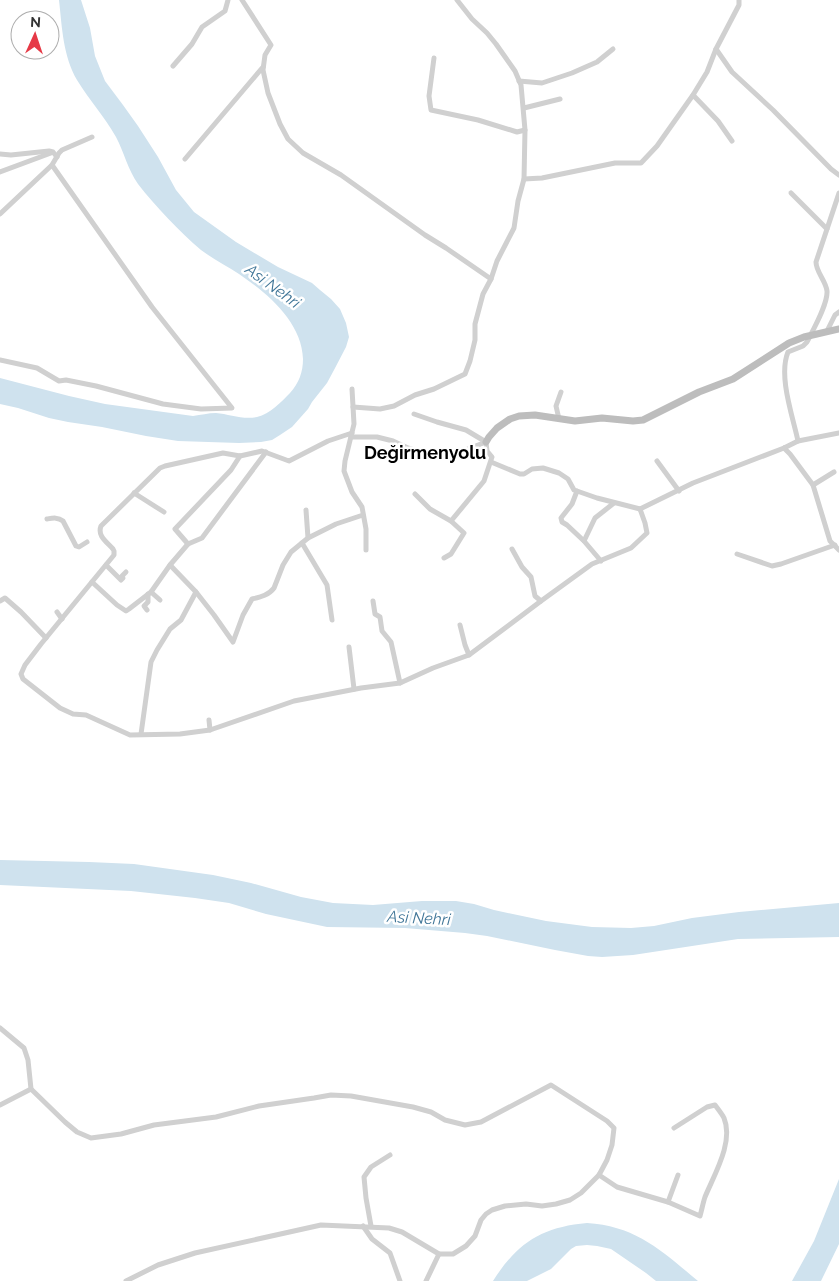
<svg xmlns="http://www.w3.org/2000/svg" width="839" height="1281" font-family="Raleway,sans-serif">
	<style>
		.water { fill: #cfe2ee }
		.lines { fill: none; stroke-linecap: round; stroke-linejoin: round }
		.street { stroke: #d0d0d0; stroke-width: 5 }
		.secondary { stroke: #bdbdbd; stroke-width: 7 }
		.labels { text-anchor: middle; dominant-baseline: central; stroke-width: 5; stroke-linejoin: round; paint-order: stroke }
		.water-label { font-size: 16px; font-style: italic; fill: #3f7597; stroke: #fff }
		.quarter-label { font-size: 18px; font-weight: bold; fill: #000; stroke: #fff }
	</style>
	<rect width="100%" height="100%" fill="#fff"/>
	<g class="water">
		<path d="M59,0h22l9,28 5,28 10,25 18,24 15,21 20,31 18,33 18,22 42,30 42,25 34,16 8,7 11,9 9,10 6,14 3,14 -3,10 -12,23 -7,13 -15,19 -4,7 -16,18 -12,8 -8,5 -11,2 -22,1 -61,-2 -32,-5 -44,-9 -34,-5 -19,-4 -31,-10 -18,-4v-26l69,18 36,8 88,12c8,-1 15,-3 23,-3 13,1 27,7 41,4 13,-3 24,-15 33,-24 9,-10 13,-21 13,-34 -1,-37 -36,-66 -64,-85 -12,-8 -26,-15 -38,-24 -21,-18 -46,-44 -63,-66 -10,-14 -14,-32 -22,-47 -11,-20 -27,-37 -39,-57 -14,-24 -15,-53 -18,-80z"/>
		<polygon points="0,860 89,862 134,864 213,875 251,883 301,897 333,903 373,905 422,901 456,901 474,904 494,910 546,921 592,927 631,928 654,926 692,918 739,912 839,903 839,937 738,939 633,955 602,957 588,956 555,950 487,936 465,933 405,928 327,927 266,914 229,903 195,898 131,891 0,885"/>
		<polygon points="839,1179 839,1244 821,1281 792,1281 814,1241"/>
		<path d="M587,1223c49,3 75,28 111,58h-42l-10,-8 -35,-24 -14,-3 -10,-1 -11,1 -5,3 -20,20 -24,12h-34c24,-38 49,-54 94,-58z"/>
	</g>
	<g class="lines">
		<g class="street">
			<polyline points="242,0 271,45 265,55 263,70 268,93 280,124 288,139 303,153 341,175 425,235 446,248 491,279"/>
			<polyline points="716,49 732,72 773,110 831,169 839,175"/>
			<polyline points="434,58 429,96 431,110 478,120 517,132 525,130"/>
			<polyline points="173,66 192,44 202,27 225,11 228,0"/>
			<polyline points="519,81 542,83 572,73 597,62 613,49"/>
			<polyline points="693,95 718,121 732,141"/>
			<polyline points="524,108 560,99"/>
			<polyline points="0,154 11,155 49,151 53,152 57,157"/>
			<polyline points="185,159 263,67"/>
			<polyline points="0,172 51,153"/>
			<polyline points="524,179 542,178 615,163 641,163 657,146 693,95 707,72 716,49 739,5 739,0"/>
			<polyline points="791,193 827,229"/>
			<polyline points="0,214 52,165 59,153 62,150 92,137"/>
			<polyline points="827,331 835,315 839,312"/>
			<polyline points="0,360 37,368 59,381 66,380 96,386 163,404 201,409 232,408 152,307 52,165"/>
			<polyline points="352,389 354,424 345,461 344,471 352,492 362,507 366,529 366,550"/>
			<polyline points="353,407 380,409 394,406 415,395 434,389 465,374 470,361 475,340 475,324 483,294 491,279 497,261 514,228 518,201 524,179 525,130 521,85 515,71 496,44 487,33 472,19 457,0"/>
			<polyline points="414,414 437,422 466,430 486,442 487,451 492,457 484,481 451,521"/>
			<polyline points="559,419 556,406 561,392"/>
			<path d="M352,433l-24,8 -39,20 -27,-10 -22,5 -17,-3 -58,13 -5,2 -59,58c-4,10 6,16 12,23l1,2v4l-73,89 -16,21 -4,9 2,5 37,29 13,6 13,1 44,20 50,-1 30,-4 84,-29 67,-13 39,-5 33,-15 36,-13 72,-54 51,-37 39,-16 16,-15 -2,-10 -5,-14"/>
			<polyline points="351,437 377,437 393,441 408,448 431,455 447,457 486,442"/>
			<polyline points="798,441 839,433"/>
			<polyline points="784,448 790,454 813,485 830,541 839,550"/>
			<polyline points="657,461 679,491"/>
			<path d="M491,462l29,12h4l8,-5 11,-1 16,5 9,6 6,11 3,1 20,7 43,11 53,-26 91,-35 14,-7c-5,-24 -20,-65 -10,-89l15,-6 4,-4c6,-12 21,-38 20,-51 -1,-10 -11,-19 -11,-29l23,-69"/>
			<polyline points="813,485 834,472"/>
			<polyline points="577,491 572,504 561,518 562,522 567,525 584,541 595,518 614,503"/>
			<polyline points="134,493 164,512"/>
			<polyline points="415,494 430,509 451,521 464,533 451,554 444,558"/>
			<polyline points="306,510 308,538"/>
			<path d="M47,519c6,-1 11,-2 16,2l13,25 3,1 8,-5"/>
			<polyline points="584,541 601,561"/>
			<polyline points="302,543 327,585 332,620"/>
			<polyline points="188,544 175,529 231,470 240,456"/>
			<polyline points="512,549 522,567 531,577 535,596 541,601"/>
			<polyline points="737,554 772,566 781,564 835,545"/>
			<polyline points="106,565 121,580 123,578 122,576 126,572"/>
			<polyline points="92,582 117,605 126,611 129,609 151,592 170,565 188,544 202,538 266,452"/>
			<polyline points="151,592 160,600"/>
			<path d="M196,592l18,23 19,27 10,-27 9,-16c8,-2 17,-4 22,-11l9,-23 8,-13 17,-14 28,-14 27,-9"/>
			<polyline points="0,601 5,598 21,612 46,638"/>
			<polyline points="373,601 375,614 380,617 382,631 391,642 400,683"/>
			<polyline points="147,610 144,606 148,602 148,594"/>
			<polyline points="57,612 62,619"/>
			<polyline points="460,625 465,645 469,655"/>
			<polyline points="349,647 354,689"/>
			<polyline points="209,720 210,730"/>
			<polyline points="141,734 151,662 157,650 170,629 181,620 196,592 170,565"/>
			<polyline points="0,1028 24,1048 28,1060 31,1089 65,1122 77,1132 91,1138 121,1134 154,1125 216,1117 259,1106 314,1098 331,1095 351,1096 413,1107 431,1112 445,1120 465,1125 481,1122 551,1085 607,1121 614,1128 612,1145 607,1160 599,1175 581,1193 570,1200 556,1204 542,1206 526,1204 505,1206 492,1210 486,1214 481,1220 475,1236 466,1246 453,1254 439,1254 402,1232 389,1228 321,1225 195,1253 158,1265 126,1281"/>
			<polyline points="0,1105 31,1089"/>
			<path d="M599,1175l18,12 51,15 32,14c2,-7 3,-13 5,-19 9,-22 29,-55 19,-79 -2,-4 -6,-9 -9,-13l-8,2 -33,21"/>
			<polyline points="668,1202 678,1175"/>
			<polyline points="363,1226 372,1239 390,1253 400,1281"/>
			<polyline points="371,1226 366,1198 364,1177 371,1167 390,1155"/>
			<polyline points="426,1281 439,1254"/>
		</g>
		<polyline class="secondary" points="486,442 489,437 497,428 510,419 519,416 535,415 575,421 602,418 633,421 643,420 699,392 733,379 789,343 804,337 839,329"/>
	</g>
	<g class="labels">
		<g class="water-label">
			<text transform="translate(273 286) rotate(36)">Asi Nehri</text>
			<text transform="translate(419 918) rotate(3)">Asi Nehri</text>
		</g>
		<g class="quarter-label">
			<text x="425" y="452">Değirmenyolu</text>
		</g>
	</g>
	<g transform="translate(35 35) rotate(3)"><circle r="24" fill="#ffffff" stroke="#adadad"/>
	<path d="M0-4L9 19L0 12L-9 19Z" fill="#e63946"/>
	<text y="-8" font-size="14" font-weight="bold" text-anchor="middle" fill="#333333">N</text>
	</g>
</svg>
